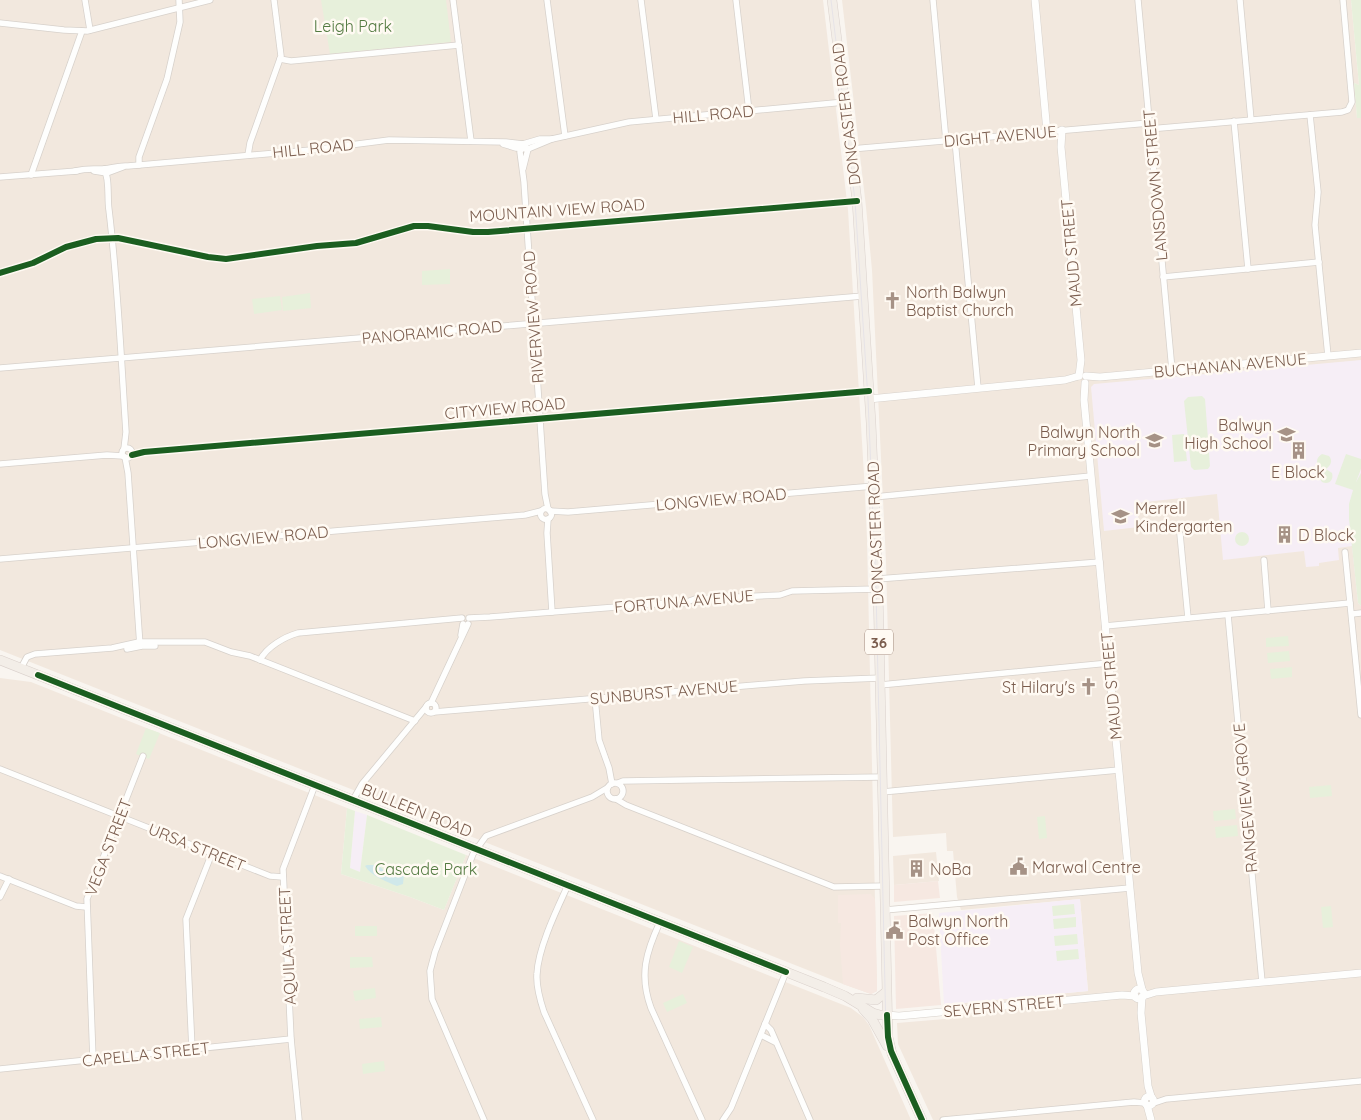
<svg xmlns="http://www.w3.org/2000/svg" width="1361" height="1120" font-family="Quicksand,sans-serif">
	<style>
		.residential { fill: #f2e8de }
		.commercial { fill: #f6e8e1 }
		.education { fill: #f6eef6 }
		.green { fill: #e7f0db }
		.water { fill: #d0e8ea }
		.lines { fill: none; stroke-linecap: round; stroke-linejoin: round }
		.minor-casing { stroke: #d7d1cb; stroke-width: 7 }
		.tertiary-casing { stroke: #d7d1cb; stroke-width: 8 }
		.primary-casing { stroke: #dad1cc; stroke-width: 10 }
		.minor { stroke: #fefefd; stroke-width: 5.5 }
		.tertiary { stroke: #fefefd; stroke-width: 7 }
		.primary { stroke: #f3eee8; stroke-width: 9 }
		.tram { stroke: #e6e3e7; stroke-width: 1 }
		.cycleway-casing { stroke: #fffaf3; stroke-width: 9 }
		.cycleway { stroke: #1b5e20; stroke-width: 6 }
		.labels { text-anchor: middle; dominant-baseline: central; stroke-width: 5; stroke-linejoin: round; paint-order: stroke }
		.shield { fill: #fffaf3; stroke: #a28b7f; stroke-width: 1 }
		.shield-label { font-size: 15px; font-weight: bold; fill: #7a5c4d }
		.park-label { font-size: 16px; fill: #537a41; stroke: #fffaf3 }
		.street-label { font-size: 16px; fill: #7a5c4d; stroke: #fffaf3 }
		.poi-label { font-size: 16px; fill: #7a5c4d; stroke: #fffaf3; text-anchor: start }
	</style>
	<rect width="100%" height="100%" fill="#f9f5f0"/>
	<g class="residential">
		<polygon points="0,0 823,0 848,210 864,475 867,539 877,991 871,994 843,984 0,650"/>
		<polygon points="842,0 1351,0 1359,85 1354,83 1356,106 1357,118 1361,118 1361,1120 933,1120 898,1044 897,1023 945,1019 944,1005 1088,991 1080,899 961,910 957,897 953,851 947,851 946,833 893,837 886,561 872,270 866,207"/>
		<polygon points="0,678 31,682 347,808 341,874 410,897 444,910 466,855 851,1008 863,1017 869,1025 911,1120 0,1120"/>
		<polygon points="936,852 939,881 894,885 893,856"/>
	</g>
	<g class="commercial">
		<polygon points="938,881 940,898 894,902 894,885"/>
		<polygon points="871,894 875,899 877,983 877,991 871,994 843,984 840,945 841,923 838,923 838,895"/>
		<polygon points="933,913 941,1005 896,1009 894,916"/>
	</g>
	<g class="education">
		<polygon points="1361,360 1361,606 1358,603 1352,546 1338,548 1339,560 1319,563 1319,566 1306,567 1304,551 1223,560 1217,494 1137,503 1139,527 1104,531 1091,387 1094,384"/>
		<polygon points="355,811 367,815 360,872 350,868"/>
		<polygon points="1080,899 1088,991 944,1005 939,913"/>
	</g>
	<g class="green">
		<polygon points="321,0 446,0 451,42 330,54"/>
		<polygon points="1351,0 1361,0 1361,122 1361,118 1357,118 1354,83 1359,85"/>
		<polygon points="450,269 450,284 422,285 422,271"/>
		<polygon points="310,293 311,308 283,311 282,297"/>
		<polygon points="280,296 282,310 254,314 252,299"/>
		<polygon points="1202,396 1205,399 1210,466 1208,469 1194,470 1191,467 1184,401 1188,397"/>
		<polygon points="1184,434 1187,461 1174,462 1172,435"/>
		<path d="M1322,454l7,2c4,5 2,9 -3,13l6,4c2,7 -3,12 -10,9l-4,-6 2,-4 3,-3 -5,-3c-2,-5 -1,-9 4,-12z"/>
		<polygon points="1346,454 1361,459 1361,469 1356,482 1361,473 1361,606 1358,603 1349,519 1349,504 1353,490 1335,484"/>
		<circle cx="1242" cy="539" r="7"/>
		<polygon points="1288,636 1289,646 1266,647 1266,638"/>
		<polygon points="1289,651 1290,661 1268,663 1267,653"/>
		<polygon points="1292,667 1292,677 1271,679 1270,669"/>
		<polygon points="146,728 160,733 149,759 136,754"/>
		<polygon points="1331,785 1332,796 1310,798 1309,787"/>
		<polygon points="347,808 355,811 350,868 360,872 367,815 466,855 444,910 410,897 341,874"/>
		<polygon points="1235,809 1236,819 1214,821 1213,811"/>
		<polygon points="1045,816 1047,838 1039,839 1037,817"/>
		<polygon points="1237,825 1238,836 1216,838 1215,827"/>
		<polygon points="1074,904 1075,914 1053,916 1052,906"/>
		<polygon points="1331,906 1333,927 1323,928 1321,907"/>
		<polygon points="1076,917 1076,927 1054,929 1053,919"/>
		<rect x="355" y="926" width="22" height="10"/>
		<polygon points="1077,934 1078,944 1055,946 1054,936"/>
		<polygon points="679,941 693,947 682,973 669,967"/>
		<polygon points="1078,949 1079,959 1057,961 1056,951"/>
		<polygon points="350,957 372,957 373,967 350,968"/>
		<polygon points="375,988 376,998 355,1001 353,991"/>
		<polygon points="683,994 687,1003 667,1012 663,1003"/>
		<polygon points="381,1017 382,1027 360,1029 359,1019"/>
		<polygon points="384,1061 385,1071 363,1074 362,1064"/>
	</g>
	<path class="water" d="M367,865h12c6,9 14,11 25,10l-1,9 -6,2c-10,-4 -26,-10 -32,-20z"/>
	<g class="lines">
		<defs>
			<g id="minor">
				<polyline points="85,0 90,30"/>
				<polyline points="453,0 471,141"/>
				<polyline points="547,0 565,136"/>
				<polyline points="641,0 656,119"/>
				<polyline points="736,0 749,111"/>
				<polyline points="933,0 946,141"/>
				<polyline points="1138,0 1172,370"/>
				<polyline points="1240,0 1251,120"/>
				<polyline points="0,23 64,30 87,31 210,0"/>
				<polyline points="280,59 291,61 459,45"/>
				<polyline points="1310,115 1318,192 1315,225 1328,356"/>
				<polyline points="1234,121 1248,269"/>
				<polyline points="1149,129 1342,112 1348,110 1352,102 1343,0"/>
				<polyline points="955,140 978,388"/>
				<polyline points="503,144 516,148 528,149 552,139 629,122 845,102"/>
				<polyline points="851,149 1149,123"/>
				<polyline points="248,155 250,143 281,56 274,0"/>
				<polyline points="139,165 139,157 167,79 180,22 179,0"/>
				<path d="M104,169c6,10 3,29 5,41 9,74 12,148 17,222l-2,17"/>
				<polyline points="523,169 528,149 523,144 520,152 524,182 545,494 548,509"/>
				<path d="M75,171c12,-3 16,-2 28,-2 9,0 14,-4 25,-3l183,-16 78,-10 117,2 17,2 17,-5h12"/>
				<polyline points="94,171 107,173 123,167"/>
				<polyline points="31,175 82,31"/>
				<polyline points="0,177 77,171"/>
				<polyline points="0,273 33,263 66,247 96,239 118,238 208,257 226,259 317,246 356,243 414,226 428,226 473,232 488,232 857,201"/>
				<polyline points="1163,277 1319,262"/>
				<polyline points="0,368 863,296"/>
				<circle cx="127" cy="453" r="5"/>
				<polyline points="132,455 144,452 869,391"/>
				<polyline points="125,457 128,473 140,646"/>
				<polyline points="0,464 107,455 123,456"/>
				<polyline points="874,497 1091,476"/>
				<circle cx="546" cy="514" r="5.5"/>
				<polyline points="550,511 568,512 874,486"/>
				<polyline points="548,519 547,533 552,612"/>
				<polyline points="1180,534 1188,618"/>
				<polyline points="1345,552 1361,715"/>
				<polyline points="0,559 525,515 541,511"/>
				<polyline points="1264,560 1268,611"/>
				<polyline points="877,579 1100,562"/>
				<polyline points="1352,614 1361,613"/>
				<polyline points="1228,615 1262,982"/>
				<polyline points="469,618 490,617 668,603 684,603 695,599 780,595 792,591 878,589"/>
				<polyline points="1105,626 1350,603"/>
				<polyline points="461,635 463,624"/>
				<polyline points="127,649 142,646 155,646"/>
				<path d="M260,660c7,-13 24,-23 38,-27l164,-15"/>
				<polyline points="21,668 27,657 35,654 112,648 139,642 205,642 231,652 250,656 415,721"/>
				<polyline points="880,685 1109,663"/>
				<polyline points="595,698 599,740 609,768 612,784"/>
				<circle cx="431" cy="708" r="5"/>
				<polyline points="431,703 468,624"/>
				<polyline points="434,712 804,681 880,678"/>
				<polyline points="0,769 270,876 283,877"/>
				<circle cx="615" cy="791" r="8"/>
				<polyline points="618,783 623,781 882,777"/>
				<polyline points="882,792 1119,770"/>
				<polyline points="616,799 626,805 834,887 884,886"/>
				<polyline points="353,800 362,784 426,707"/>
				<polyline points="0,876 76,906 86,907"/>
				<path d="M568,885c-11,24 -30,63 -31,89 -1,13 3,26 7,38l49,108"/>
				<polyline points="0,897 9,879"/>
				<polyline points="885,910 1130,888"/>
				<path d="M660,922c-14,30 -21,53 -9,86l51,112"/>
				<polyline points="765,1024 771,1030 810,1120"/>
				<polyline points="761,1035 775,1042"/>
				<polyline points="192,1049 186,919 212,853"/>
				<polyline points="93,1059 87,899 143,756"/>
				<polyline points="0,1069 291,1039"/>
				<polyline points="1154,1103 1166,1099 1361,1081"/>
				<polyline points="299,1120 291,1039 283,869 315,785"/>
				<polyline points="484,1120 432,999 430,971 435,952 473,854 486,836 592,797 607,788"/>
				<polyline points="723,1120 731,1108 786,972"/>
				<polyline points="943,1120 1134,1102 1145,1103"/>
			</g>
			<g id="tertiary">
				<polyline points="1035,0 1047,132"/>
				<polyline points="1062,130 1061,147 1081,360 1079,376"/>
				<polyline points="1086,376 1100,377 1361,353"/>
				<polyline points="1085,383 1084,400 1138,973 1142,989"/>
				<polyline points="869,399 1065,380 1079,376"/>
				<circle cx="1139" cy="994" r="5"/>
				<polyline points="1143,996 1156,992 1361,973"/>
				<polyline points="1142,997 1141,1013 1148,1086 1151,1096"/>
				<polyline points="887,1015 899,1016 1122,995 1135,996"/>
				<circle cx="1149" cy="1101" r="4.5"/>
				<polyline points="1147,1105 1151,1120"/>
			</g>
			<g id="primary">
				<polyline points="832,0 857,201 871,423 878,589 888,1037 892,1054 922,1120"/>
				<polyline points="0,660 824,987 845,996 873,1013 880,1015 887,1015"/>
				<polyline points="857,998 876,1000 886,992"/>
				<polyline points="863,1009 872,1019 887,1046"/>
			</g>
		</defs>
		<use href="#minor" class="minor-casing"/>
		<use href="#tertiary" class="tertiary-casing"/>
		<use href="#primary" class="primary-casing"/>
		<use href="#minor" class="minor"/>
		<use href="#tertiary" class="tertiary"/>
		<use href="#primary" class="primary"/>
		<polyline class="tram" points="831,0 855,201 868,399 876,589 886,1032 889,1051 921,1120"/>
		<defs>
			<g id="cycleway">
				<polyline points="0,273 33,263 66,247 96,239 118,238 208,257 226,259 317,246 356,243 414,226 428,226 473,232 488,232 857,201"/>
				<polyline points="132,455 144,452 869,391"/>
				<polyline points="38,675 786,972"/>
				<polyline points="887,1015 888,1037 891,1051 922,1120"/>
			</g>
		</defs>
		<use href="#cycleway" class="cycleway-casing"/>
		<use href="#cycleway" class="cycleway"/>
	</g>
	<defs>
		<symbol id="church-bare" viewBox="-9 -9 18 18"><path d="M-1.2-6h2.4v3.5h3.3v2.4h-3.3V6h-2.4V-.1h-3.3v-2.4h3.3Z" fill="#a69286" stroke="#fffaf3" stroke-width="2.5" paint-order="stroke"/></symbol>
		<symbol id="school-bare" viewBox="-9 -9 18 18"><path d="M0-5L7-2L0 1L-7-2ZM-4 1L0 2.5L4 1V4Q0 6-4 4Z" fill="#a69286" stroke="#fffaf3" stroke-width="2.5" paint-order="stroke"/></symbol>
		<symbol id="building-bare" viewBox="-9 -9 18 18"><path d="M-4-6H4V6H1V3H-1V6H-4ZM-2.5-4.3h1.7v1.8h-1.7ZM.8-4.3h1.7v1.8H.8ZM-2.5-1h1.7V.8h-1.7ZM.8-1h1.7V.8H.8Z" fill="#a69286" stroke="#fffaf3" stroke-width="2.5" paint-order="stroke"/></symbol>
		<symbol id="civic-bare" viewBox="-9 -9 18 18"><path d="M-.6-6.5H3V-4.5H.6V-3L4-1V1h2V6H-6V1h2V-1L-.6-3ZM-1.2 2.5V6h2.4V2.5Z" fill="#a69286" stroke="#fffaf3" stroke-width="2.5" paint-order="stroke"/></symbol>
	</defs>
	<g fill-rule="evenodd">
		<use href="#church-bare" x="880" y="288" width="25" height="25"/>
		<use href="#school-bare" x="1274" y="422" width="25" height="25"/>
		<use href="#school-bare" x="1142" y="428" width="25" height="25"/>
		<use href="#building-bare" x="1286" y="438" width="25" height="25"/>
		<use href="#school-bare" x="1108" y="504" width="25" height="25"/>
		<use href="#building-bare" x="1272" y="522" width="25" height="25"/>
		<use href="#church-bare" x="1076" y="674" width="25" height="25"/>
		<use href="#civic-bare" x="1006" y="854" width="25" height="25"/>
		<use href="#building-bare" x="904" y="856" width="25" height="25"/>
		<use href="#civic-bare" x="882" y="918" width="25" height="25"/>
	</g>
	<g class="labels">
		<rect class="shield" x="865" y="629.5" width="28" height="25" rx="4"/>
		<g class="shield-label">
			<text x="879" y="642">36</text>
		</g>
		<g class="park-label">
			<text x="353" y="26">Leigh Park</text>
			<text x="426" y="869">Cascade Park</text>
		</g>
		<g class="street-label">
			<text transform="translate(713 114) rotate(-5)">HILL ROAD</text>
			<text transform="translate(846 114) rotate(-97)">DONCASTER ROAD</text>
			<text transform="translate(1000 136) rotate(-5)">DIGHT AVENUE</text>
			<text transform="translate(313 148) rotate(-6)">HILL ROAD</text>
			<text transform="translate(1155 185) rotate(-95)">LANSDOWN STREET</text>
			<text transform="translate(557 210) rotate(-4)">MOUNTAIN VIEW ROAD</text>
			<text transform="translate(1071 253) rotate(-95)">MAUD STREET</text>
			<text transform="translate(533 317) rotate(-94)">RIVERVIEW ROAD</text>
			<text transform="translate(432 332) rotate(-5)">PANORAMIC ROAD</text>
			<text transform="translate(1230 365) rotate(-5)">BUCHANAN AVENUE</text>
			<text transform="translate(505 408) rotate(-5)">CITYVIEW ROAD</text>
			<text transform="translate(721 499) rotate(-5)">LONGVIEW ROAD</text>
			<text transform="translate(875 533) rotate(-92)">DONCASTER ROAD</text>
			<text transform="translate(263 537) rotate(-5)">LONGVIEW ROAD</text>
			<text transform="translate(684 601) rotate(-5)">FORTUNA AVENUE</text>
			<text transform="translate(1111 686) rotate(-95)">MAUD STREET</text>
			<text transform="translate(664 692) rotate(-5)">SUNBURST AVENUE</text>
			<text transform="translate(1245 798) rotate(-95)">RANGEVIEW GROVE</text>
			<text transform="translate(417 810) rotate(22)">BULLEEN ROAD</text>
			<text transform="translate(108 847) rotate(-69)">VEGA STREET</text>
			<text transform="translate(197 847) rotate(22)">URSA STREET</text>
			<text transform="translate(287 946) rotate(-93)">AQUILA STREET</text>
			<text transform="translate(1004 1006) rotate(-5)">SEVERN STREET</text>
			<text transform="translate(146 1054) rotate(-6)">CAPELLA STREET</text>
		</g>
		<g class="poi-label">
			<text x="906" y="292">North Balwyn<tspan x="906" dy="18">Baptist Church</tspan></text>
			<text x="1272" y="425" text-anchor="end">Balwyn<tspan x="1272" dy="18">High School</tspan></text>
			<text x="1140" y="432" text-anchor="end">Balwyn North<tspan x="1140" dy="18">Primary School</tspan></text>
			<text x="1298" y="472" text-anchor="middle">E Block</text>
			<text x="1135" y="508">Merrell<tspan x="1135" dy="18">Kindergarten</tspan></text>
			<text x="1298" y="535">D Block</text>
			<text x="1075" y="687" text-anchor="end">St Hilary's</text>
			<text x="1032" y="867">Marwal Centre</text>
			<text x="930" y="869">NoBa</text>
			<text x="908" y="921">Balwyn North<tspan x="908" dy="18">Post Office</tspan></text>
		</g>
	</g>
</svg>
